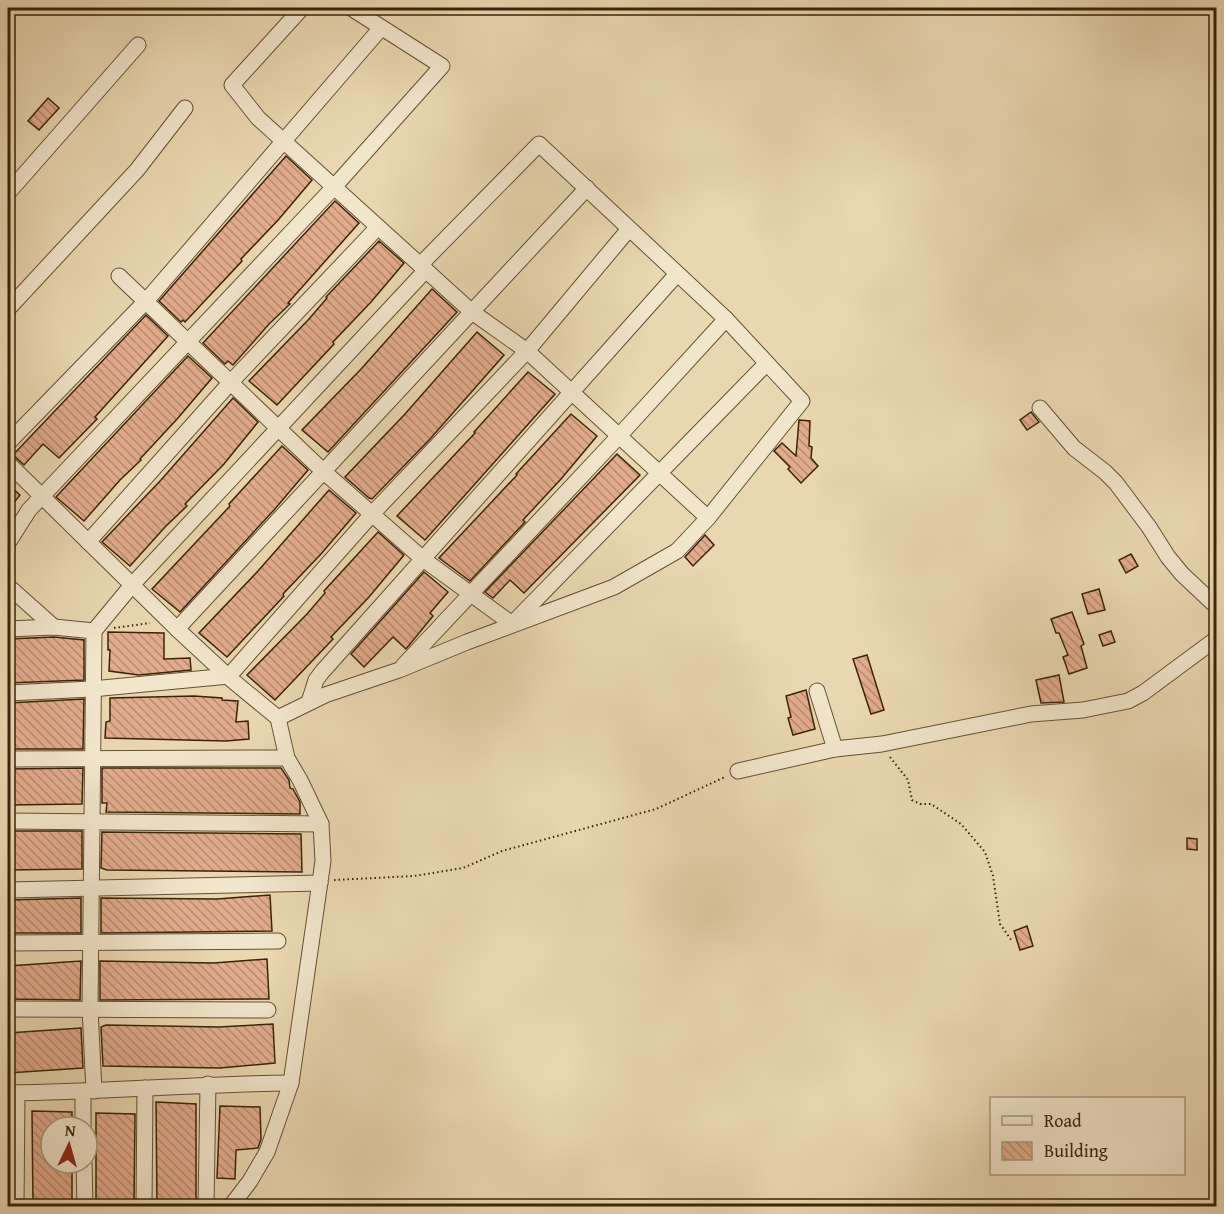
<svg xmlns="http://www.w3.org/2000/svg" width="1224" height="1214" font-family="'Gentium Book Plus',serif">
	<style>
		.building { fill: url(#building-back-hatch); stroke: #392409; stroke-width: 1.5 }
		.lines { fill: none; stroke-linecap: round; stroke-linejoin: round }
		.street-casing { stroke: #655133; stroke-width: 17 }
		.path { stroke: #392409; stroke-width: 2; stroke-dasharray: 1.5 3; stroke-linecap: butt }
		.street { stroke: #f1e5cc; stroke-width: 15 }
	</style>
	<defs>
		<pattern id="building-back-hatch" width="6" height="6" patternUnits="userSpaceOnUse" patternTransform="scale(1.5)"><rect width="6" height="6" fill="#e3ab8d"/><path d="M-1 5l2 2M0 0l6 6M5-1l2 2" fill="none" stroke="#b98b71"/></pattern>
	</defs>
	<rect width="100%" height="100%" fill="#e9d7b1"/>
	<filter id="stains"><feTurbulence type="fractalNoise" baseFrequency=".00333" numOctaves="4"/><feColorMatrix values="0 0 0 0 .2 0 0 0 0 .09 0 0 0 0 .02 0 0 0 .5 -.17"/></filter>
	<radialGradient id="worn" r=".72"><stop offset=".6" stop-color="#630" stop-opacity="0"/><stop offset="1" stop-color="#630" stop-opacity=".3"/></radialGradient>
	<g class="building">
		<polygon points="48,98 59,108 39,130 28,121"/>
		<polygon points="286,156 312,180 279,219 241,259 242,261 185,322 183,320 181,322 159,301"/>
		<polygon points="335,201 359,223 288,303 290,304 269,324 233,365 228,361 225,364 203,343"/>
		<polygon points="379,241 404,263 371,302 333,342 334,344 277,405 249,381 309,319 327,298 326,297"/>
		<polygon points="432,289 457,312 328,452 302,430 362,368"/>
		<polygon points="146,315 168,336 95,417 97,419 59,458 43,444 24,465 13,455"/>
		<polygon points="477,332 504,355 430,439 372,499 369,498 345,477 405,414"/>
		<polygon points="188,356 212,378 178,418 140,459 141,460 120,480 84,521 56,497"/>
		<polygon points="528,372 555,394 425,540 397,516 475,433 474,432"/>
		<polygon points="233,398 258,422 224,464 185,504 187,506 166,526 130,566 102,542 161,480"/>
		<polygon points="1031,412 1039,422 1027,430 1020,420"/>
		<polygon points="571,414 597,436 561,479 523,520 525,522 470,581 439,558 517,475 516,474"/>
		<polygon points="799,420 810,421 809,446 812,447 811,458 818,466 801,483 788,469 790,467 774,451 782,443 796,456"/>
		<polygon points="282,446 308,470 274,510 180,612 152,589 230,506 229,504"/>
		<polygon points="617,454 640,475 524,593 510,580 493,598 485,592"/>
		<polygon points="8,484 20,495 8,510"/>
		<polygon points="329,490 356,513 321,554 283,594 284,596 227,657 199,633 258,571"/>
		<polygon points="378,532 404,555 369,597 331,637 333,639 275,700 247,675 307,614 325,593 324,591"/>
		<polygon points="705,535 714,545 693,566 685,557"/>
		<polygon points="1131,554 1138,566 1126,573 1119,560"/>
		<polygon points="424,572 448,592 430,613 433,616 406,649 393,637 364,667 351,654"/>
		<polygon points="1099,589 1105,610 1088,614 1082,594"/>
		<polygon points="1072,612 1084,644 1081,646 1087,668 1069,674 1063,657 1068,655 1059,633 1056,633 1051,619"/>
		<polygon points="1111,631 1115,642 1103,646 1099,635"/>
		<polygon points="108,632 164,633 164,659 190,658 191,670 139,675 109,671 110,650 108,650"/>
		<polygon points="54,637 84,640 84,680 8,683 8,639"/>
		<polygon points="867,655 884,710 871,714 853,659"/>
		<polygon points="1059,675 1064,702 1041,703 1036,680"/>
		<polygon points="806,690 815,729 793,735 788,718 791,717 786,696"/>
		<polygon points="194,696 222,698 222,700 238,701 236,722 248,721 249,739 226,741 105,738 106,722 110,721 110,698"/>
		<polygon points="84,699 83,749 8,749 8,703"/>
		<polygon points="83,768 82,804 8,805 8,769"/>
		<polygon points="102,768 281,768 289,780 290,788 293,789 300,802 300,814 106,812 107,803 102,803"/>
		<polygon points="8,831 82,831 82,869 8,870"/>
		<polygon points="102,832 301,834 302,872 107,870 101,868"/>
		<polygon points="1187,838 1197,839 1197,850 1187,849"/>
		<polygon points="270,895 272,931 101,933 101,898 217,899"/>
		<polygon points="81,898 81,933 8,933 8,900"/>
		<polygon points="1027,926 1033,946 1020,950 1014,931"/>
		<polygon points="267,959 269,999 100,1000 100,961 214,963"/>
		<polygon points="81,961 80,1000 8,999 8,966"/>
		<polygon points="273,1024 275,1063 220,1068 103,1066 101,1027 106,1025 219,1027"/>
		<polygon points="81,1028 83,1068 8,1073 8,1033"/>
		<polygon points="156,1102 196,1104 196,1206 157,1206"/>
		<polygon points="220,1106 260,1107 261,1139 258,1148 236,1150 235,1179 217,1178"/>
		<polygon points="32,1111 72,1112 72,1127 50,1127 50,1163 72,1163 72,1206 33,1206"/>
		<polygon points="96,1113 135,1114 134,1206 96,1206"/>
	</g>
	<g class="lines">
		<defs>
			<g id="street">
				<polyline points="8,193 138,45"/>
				<polyline points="420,265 539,144 726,319 802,401 708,518"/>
				<polyline points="119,276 323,471 423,559 512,624 766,364"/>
				<polyline points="8,309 137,170 185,108"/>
				<polyline points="1040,408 1074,448 1105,472 1116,483 1149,527 1168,557 1182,574 1216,606"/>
				<polyline points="8,443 146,301 381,28"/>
				<polyline points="8,463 177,629 233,681 278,718 287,758 300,780 321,824 323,861 291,1083 267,1152 250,1181 231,1206"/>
				<polyline points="88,542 230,383 378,227"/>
				<polyline points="8,543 29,510 334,187 442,66 351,8"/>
				<polyline points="8,586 54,627"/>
				<polyline points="8,629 54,627 94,631"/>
				<polyline points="177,629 587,188"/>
				<polyline points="403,666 619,436 726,319"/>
				<polyline points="817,691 835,749"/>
				<polyline points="8,693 92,689 229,676 372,514 527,351 629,229"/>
				<polyline points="309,702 316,680 322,672 677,274"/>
				<polyline points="278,718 325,695 399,670 467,642 614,587 677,551 708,518 527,351 472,312 258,118 232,85 302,8"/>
				<polyline points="8,759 287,758"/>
				<polyline points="738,771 835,749 882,744 1031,714 1083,710 1128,701 1143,693 1216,639"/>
				<polyline points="8,821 321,824"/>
				<polyline points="8,890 320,883"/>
				<polyline points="8,943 278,941"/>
				<polyline points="8,1009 268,1010"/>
				<polyline points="94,1091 90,1009 94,631 132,585 426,270"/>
				<polyline points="83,1092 83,1127"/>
				<path d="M8,1093c94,-1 188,-9 283,-10"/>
				<polyline points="84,1163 85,1206"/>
				<polyline points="16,1206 17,1093"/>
				<polyline points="144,1206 145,1088"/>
				<polyline points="206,1206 208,1084"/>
			</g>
		</defs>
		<use href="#street" class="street-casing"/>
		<g class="path">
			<polyline points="114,628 150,623"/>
			<polyline points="890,757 908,780 912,800 920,804 931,804 961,824 985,852 993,876 1000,924 1012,941"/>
			<polyline points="334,880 414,876 463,868 502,851 656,809 725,777"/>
		</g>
		<use href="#street" class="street"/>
	</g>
	<rect width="1224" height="1214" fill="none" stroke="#e9d7b1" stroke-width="30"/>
	<rect x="9" y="9" width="1206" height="1196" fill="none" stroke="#392409" stroke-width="3"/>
	<rect x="15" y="15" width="1194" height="1184" fill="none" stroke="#392409" stroke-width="1.5"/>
	<rect x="990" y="1097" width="195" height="78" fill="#f1e5cc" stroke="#a7987e" stroke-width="1.5"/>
	<rect x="1002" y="1116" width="30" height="9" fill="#f1e5cc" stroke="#a7987e" stroke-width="1.5"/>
	<text x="1044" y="1127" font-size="18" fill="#392409">Road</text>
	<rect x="1002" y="1142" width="30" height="18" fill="url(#building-back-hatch)" stroke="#a7987e" stroke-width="1.5"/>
	<text x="1044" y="1157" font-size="18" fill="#392409">Building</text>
	<g transform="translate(69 1145) rotate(5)"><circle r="28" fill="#f1e5cc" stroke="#a7987e" stroke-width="1.5"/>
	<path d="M0-4.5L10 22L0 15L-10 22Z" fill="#8f2418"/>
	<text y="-9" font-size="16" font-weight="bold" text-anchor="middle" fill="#392409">N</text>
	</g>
	<rect width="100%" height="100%" filter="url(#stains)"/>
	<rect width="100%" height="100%" fill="url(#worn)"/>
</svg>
